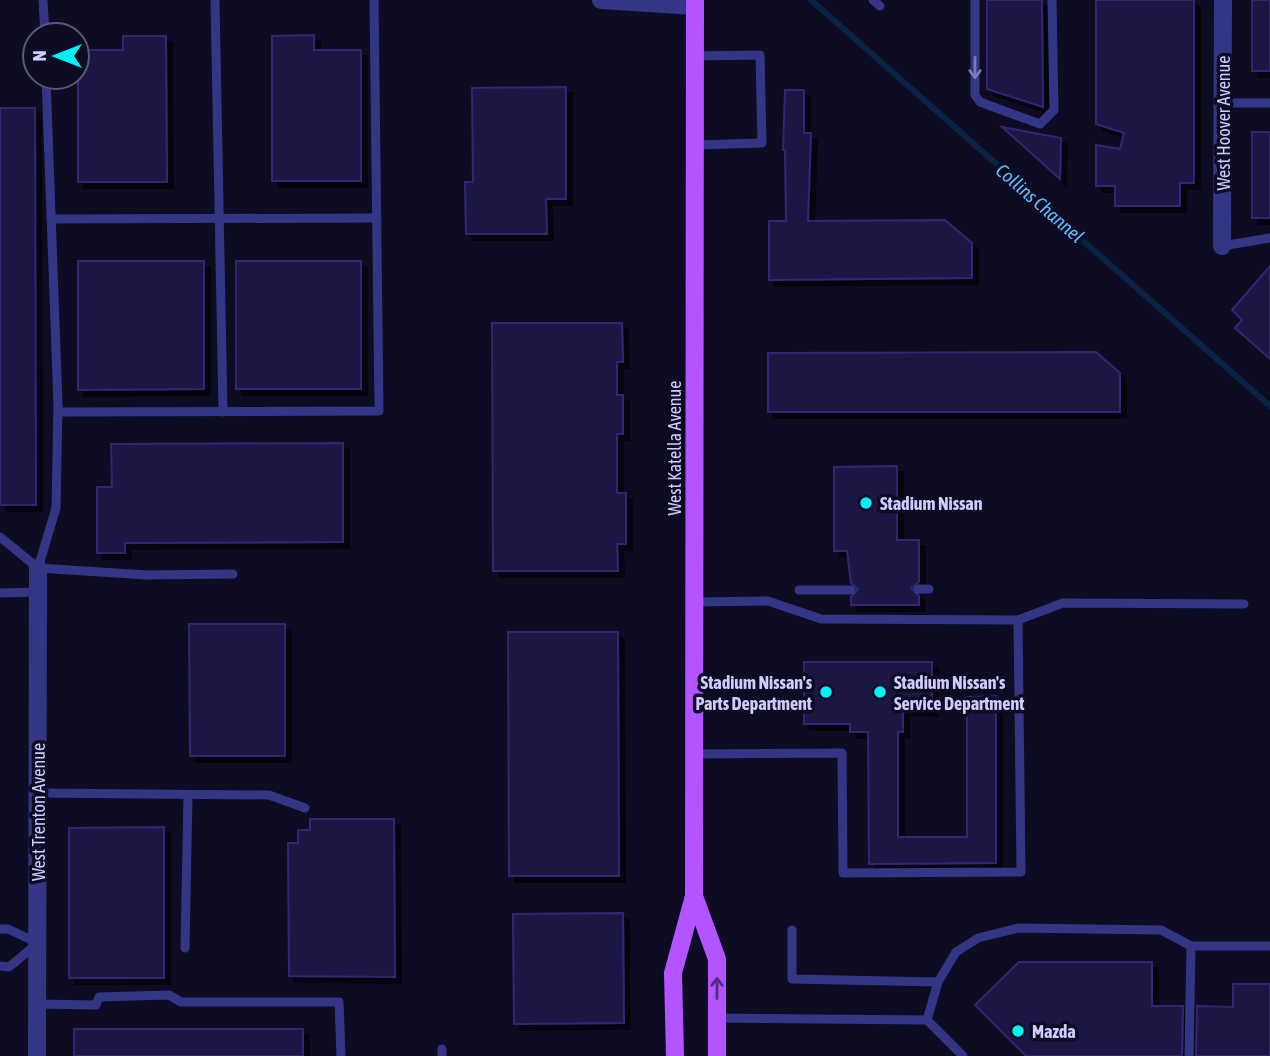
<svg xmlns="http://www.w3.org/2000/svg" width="1270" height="1056" font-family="'Asap Condensed',sans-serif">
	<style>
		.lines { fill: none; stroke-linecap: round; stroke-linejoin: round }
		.stream { stroke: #082345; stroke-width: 6 }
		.building { fill: #1c1744; stroke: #302772; stroke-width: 2; filter: url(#shadow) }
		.service { stroke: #333684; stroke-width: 9 }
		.minor { stroke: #333684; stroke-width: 18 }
		.tertiary { stroke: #333684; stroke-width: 18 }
		.primary { stroke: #b254ff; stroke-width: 18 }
		.oneway { stroke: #797abb }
		.oneway2 { stroke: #582c85 }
		.poi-dot { fill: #00f1f8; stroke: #0e0c22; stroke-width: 2.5 }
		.labels { text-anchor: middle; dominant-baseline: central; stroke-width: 7; stroke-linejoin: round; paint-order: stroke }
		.street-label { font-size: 18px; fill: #cfcdff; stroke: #0e0c22 }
		.poi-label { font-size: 18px; font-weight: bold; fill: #cfcdff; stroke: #0e0c22; text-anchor: start }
		.water-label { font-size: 19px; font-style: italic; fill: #5bbfff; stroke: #0e0c22 }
	</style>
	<defs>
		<filter id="shadow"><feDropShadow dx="6" dy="6" stdDeviation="0" flood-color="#0009"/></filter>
	</defs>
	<rect width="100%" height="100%" fill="#0e0c22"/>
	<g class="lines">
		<polyline class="stream" points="811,0 1270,406"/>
	</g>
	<g class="building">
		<polygon points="987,0 1042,0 1043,107 987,89"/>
		<polygon points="1096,0 1194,0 1194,183 1180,183 1180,206 1115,206 1115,186 1096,186 1096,145 1120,149 1124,133 1096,124"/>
		<rect x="1252" y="0" width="18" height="71"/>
		<polygon points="314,35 314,50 361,50 361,181 272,181 272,36"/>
		<polygon points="123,36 166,36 167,182 78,182 78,50 123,50"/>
		<polygon points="566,87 566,199 546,199 547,234 466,234 465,182 473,182 472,88"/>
		<polygon points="785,90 804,90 804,133 811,133 808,221 945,220 972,243 972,278 769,280 769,221 786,221 785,150 783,150"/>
		<polygon points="0,108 35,108 36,505 0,505"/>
		<polygon points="1002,127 1061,138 1060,179"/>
		<rect x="1252" y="132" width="18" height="86"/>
		<polygon points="78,261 204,261 204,389 78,390"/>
		<rect x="236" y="261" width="125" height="128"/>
		<polygon points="1270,266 1270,359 1235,328 1242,320 1232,310"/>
		<polygon points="492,323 622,323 623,362 617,362 617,395 623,395 623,434 617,434 617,493 626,493 626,544 617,544 618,571 493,571"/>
		<polygon points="1096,352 1120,373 1120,412 768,412 768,353"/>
		<polygon points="343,443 343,542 125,543 125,553 97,553 97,487 112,487 111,444"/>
		<polygon points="897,466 897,540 919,540 919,582 911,588 919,596 919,605 851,605 851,597 858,589 851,583 847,551 834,551 834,467"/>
		<polygon points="189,624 285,624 285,756 190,756"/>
		<polygon points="508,632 618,632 619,876 509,876"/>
		<polygon points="804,662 932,662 932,710 903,709 903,732 898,732 898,837 967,837 967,697 996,696 996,863 869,864 868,732 850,732 850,724 804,724"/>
		<polygon points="310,819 394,819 395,977 289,976 288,843 298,843 298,830 310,830"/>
		<polygon points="164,827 164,978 69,978 69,828"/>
		<polygon points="623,913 624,1023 514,1024 513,914"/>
		<polygon points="1019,962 1152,962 1152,1006 1183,1006 1182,1056 1026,1056 975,1005"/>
		<polygon points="1233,984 1270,984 1270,1056 1196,1056 1197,1006 1233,1007"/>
		<rect x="74" y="1029" width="229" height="27"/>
	</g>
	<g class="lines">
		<g class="service">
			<polyline points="43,0 45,35"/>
			<polyline points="215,0 223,412"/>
			<polyline points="873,0 880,6"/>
			<polyline points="975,0 975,95 980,102 1040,124 1054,110 1052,0"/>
			<polyline points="1223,103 1270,103"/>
			<polyline points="695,145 762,143 760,55 695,56"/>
			<polyline points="51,219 377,218"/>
			<polyline points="1222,246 1270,238"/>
			<polyline points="58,412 379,411 374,0"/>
			<polyline points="0,537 38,568 147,575 233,574"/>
			<polyline points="38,568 56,508 58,405 46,77"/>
			<polyline points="918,589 929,589"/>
			<polyline points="799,590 851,590"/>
			<polyline points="0,593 38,592"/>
			<polyline points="695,602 768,601 821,619 1018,620 1063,603 1244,604"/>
			<polyline points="694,754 842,753 843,873 1021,872 1018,620"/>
			<polyline points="38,793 269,795 305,808"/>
			<polyline points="0,929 8,929 38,943 9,967 0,966"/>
			<polyline points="792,930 792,979 938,982"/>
			<polyline points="185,948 188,795"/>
			<polyline points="38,1004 96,1005 99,997 169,995 181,1002 339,1002 341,1056"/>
			<polyline points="717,1018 927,1020"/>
			<polyline points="442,1049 442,1056"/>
			<polyline points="963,1056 927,1020 938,982 956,952 978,938 1018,928 1161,930 1191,946 1270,946"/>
			<polyline points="1189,1056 1191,946"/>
		</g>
		<g class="minor">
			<polyline points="1222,246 1223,0"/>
			<polyline points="37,1056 38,568"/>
		</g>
		<polyline class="tertiary" points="601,0 695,6"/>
		<g class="primary">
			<polyline points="694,896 717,959 717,1056"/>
			<polyline points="675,1056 673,973 694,896 695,0"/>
		</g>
	</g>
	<defs><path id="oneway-shaft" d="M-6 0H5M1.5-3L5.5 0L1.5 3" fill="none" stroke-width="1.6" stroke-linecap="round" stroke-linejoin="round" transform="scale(1.75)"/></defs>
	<use class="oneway" href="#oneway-shaft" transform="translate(975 68) rotate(90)"/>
	<use class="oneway2" href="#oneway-shaft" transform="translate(717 988) rotate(-90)"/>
	<g class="poi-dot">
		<circle cx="866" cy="503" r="7"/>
		<circle cx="826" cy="692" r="7"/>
		<circle cx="880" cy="692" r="7"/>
		<circle cx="1018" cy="1031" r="7"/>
	</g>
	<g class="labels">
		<g class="street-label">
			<text transform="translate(1223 123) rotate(-90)">West Hoover Avenue</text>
			<text transform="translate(674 448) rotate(-90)">West Katella Avenue</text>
			<text transform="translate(38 812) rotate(-90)">West Trenton Avenue</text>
		</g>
		<g class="poi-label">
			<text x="880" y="503">Stadium Nissan</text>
			<text x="812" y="682" text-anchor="end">Stadium Nissan's<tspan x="812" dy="21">Parts Department</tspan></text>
			<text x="894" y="682">Stadium Nissan's<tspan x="894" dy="21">Service Department</tspan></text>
			<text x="1032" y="1031">Mazda</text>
		</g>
		<g class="water-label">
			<text transform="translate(1040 203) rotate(41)">Collins Channel</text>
		</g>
	</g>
	<g transform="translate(56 56) rotate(270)"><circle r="33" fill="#0e0c22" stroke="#5b597a" stroke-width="2"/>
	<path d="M0-5L12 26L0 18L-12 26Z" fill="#00f1f8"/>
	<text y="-10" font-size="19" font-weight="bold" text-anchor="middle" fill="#cfcdff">N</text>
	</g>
</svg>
